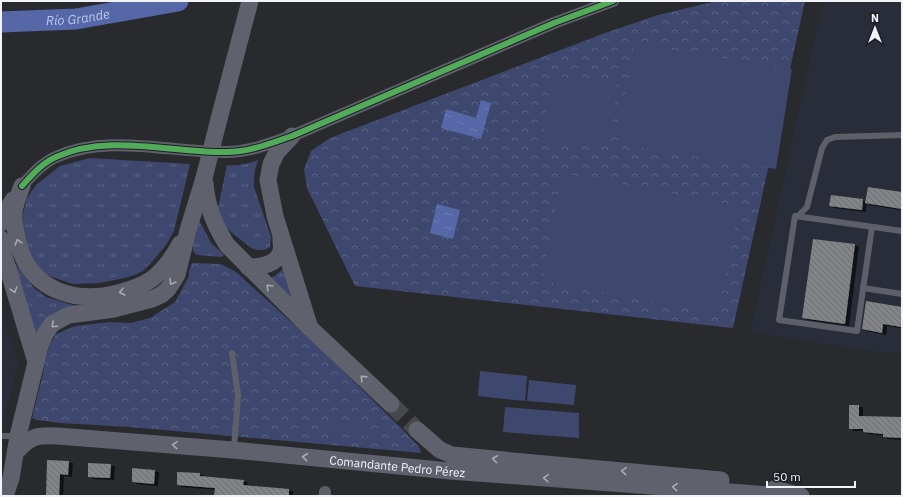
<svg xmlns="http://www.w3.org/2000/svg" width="903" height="497" font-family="'IBM Plex Sans',sans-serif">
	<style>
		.built { fill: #292d39 }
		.grass { fill: url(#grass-tufts) }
		.park { fill: url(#park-crowns) }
		.pitch { fill: #3e486f }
		.water { fill: url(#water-ripples) }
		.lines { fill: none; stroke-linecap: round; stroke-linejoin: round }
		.river { stroke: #5667a7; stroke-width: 21 }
		.building { fill: url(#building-back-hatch); filter: url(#shadow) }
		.secondary-tunnel { stroke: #46484c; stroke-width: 17; stroke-dasharray: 17 8; stroke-linecap: butt }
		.lane { stroke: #5d6069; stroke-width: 6 }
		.street { stroke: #5d6069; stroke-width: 12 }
		.secondary { stroke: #5f616c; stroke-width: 17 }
		.secondary-bridge { stroke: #5f616c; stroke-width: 17 }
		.cycleway-casing { stroke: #1d1f26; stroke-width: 8 }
		.cycleway { stroke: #51ab58; stroke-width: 6 }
		.oneway { stroke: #a8aab2 }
		.labels { text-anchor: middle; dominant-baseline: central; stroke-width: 4; stroke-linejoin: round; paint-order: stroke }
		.street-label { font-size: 12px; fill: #f1f3f8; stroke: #1d1f26 }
		.water-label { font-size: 13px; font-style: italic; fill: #bcc8ef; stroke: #1d1f26 }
	</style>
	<defs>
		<pattern id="grass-tufts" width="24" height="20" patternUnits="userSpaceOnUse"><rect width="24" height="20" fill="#3e486f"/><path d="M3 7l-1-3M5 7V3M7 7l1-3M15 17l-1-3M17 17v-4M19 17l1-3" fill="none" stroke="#5a6384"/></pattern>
		<pattern id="park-crowns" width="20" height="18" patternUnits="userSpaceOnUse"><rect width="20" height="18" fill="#3e486f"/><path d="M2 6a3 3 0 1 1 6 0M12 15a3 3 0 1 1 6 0" fill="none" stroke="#5a6384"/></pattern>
		<pattern id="water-ripples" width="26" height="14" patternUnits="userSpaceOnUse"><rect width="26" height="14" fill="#5667a7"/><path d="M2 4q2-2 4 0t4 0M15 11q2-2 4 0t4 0" fill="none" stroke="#6f7db4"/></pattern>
		<pattern id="building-back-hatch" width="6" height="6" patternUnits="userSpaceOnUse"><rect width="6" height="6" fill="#828487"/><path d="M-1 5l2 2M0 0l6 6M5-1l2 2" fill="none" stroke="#6b6c6f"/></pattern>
		<filter id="shadow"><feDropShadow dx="4" dy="2" stdDeviation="0" flood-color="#0009"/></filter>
	</defs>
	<rect width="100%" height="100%" fill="#282a2e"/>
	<g class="built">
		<polygon points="823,1 902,1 902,352 877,352 750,332"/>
		<polygon points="1,315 19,363 1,430"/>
	</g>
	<g class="grass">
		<polygon points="90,158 190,164 174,231 166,245 151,263 143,271 129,277 100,283 73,284 43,274 26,247 23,230 23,214 27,198 36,185 60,166"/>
		<path d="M258,160c-3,9 -5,17 -4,27l17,50 -1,10 -6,3h-7l-6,-2 -26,-21 -7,-19 9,-43c11,1 21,-1 31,-5z"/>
		<polygon points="198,218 211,243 224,255 222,257 197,255 193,251 193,243"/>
		<polygon points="14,262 34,288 46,297 83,308 34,340"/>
		<polygon points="285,267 297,304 268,278 275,276"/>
	</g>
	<g class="park">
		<polygon points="717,1 805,1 733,328 355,286 307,188 304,169 311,151 330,138 605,33 658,15"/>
		<polygon points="192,263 221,264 236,272 323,351 405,432 419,447 421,453 130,427 61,423 37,420 32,418 43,374 45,360 50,344 56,334 75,326 110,322 131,323 150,318 175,302 189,276 189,271"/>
	</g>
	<g class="pitch">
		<polygon points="634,44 792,69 776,169 617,144"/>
		<polygon points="550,76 617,82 610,146 543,139"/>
		<polygon points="562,173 739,206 718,314 542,281"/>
		<polygon points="480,371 527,376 525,401 478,396"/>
		<polygon points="529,380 576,385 574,405 527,401"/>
		<polygon points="505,407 579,413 579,438 503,432"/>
		<polygon points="331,420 367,423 367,436 330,433"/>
	</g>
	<g class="water">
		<polygon points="481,100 491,103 481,139 441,128 446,109 476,118"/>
		<polygon points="437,204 460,210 453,239 430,233"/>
	</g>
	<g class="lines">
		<path class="river" id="s1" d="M1,22l75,-3 102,-18"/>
	</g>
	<g class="building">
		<polygon points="868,187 902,192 902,209 865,203"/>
		<polygon points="831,195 863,199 862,210 829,206"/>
		<polygon points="813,239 855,244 845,324 802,318"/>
		<polygon points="866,301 902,307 902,327 883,324 882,333 862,329"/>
		<polygon points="849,405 859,405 859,416 902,417 902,438 883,437 883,434 863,432 863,429 849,429"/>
		<polygon points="47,460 69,461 68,475 60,474 59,496 46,496"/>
		<polygon points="88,463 111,464 110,478 88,477"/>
		<polygon points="132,468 155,470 154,484 132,482"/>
		<polygon points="177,472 200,473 200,476 244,480 243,485 289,489 289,496 214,496 215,488 177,485"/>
	</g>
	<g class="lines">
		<polyline class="secondary-tunnel" points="391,404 417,430"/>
		<g class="lane">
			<polyline points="798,216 807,207 822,148 827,140 835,137 902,135"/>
			<polyline points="872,227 857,331 779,320 795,216 902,231"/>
			<polyline points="863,288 902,294"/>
			<polyline points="232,353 238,395 234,448"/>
			<polyline points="1,436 16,436"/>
		</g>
		<g class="street">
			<path d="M22,186c10,-11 20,-23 34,-29 52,-24 116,-4 171,-5 23,0 44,-9 65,-16l262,-113 59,-22"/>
			<polyline points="325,496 325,492"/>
		</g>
		<g class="secondary">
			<polyline points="219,119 250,1"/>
			<polyline points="292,136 277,152 271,164 268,180 275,216 309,325"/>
			<path d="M205,183c2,24 9,41 22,62l82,82 82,77"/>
			<path d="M22,186c-3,7 -5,14 -7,21 -3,13 1,26 4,39 13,45 57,58 99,47 12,-3 24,-7 34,-14 12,-9 21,-22 28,-35"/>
			<polyline points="1,223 5,213 13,200"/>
			<polyline points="1,239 5,259 36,362"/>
			<path d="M248,267c12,0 29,-2 33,-16 1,-4 0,-9 0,-13"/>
			<polyline points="417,430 440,450 452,455 545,464 721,480"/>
			<path id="s2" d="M16,452c15,-16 20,-17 42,-16l175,14 217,21 334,25"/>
			<polyline points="774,489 801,496"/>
			<polyline points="5,496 11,478 18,436 40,346 45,334 52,324 61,319 69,315 114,309 152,299 161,295 168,289 177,275 188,230 204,178"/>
		</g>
		<polyline class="secondary-bridge" points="204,178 219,119"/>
		<defs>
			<path id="cycleway" d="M22,186c10,-11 20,-23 34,-29 52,-24 116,-4 171,-5 23,0 44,-9 65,-16l262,-113 59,-22"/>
		</defs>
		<use href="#cycleway" class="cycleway-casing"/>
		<use href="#cycleway" class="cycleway"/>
	</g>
	<defs><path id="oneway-chevron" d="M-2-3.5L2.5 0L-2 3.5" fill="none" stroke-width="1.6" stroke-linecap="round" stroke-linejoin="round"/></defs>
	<g class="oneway">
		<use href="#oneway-chevron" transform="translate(18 242) rotate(-106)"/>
		<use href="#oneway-chevron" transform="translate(172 282) rotate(121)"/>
		<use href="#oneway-chevron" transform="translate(269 287) rotate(-135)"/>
		<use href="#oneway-chevron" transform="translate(14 290) rotate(73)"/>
		<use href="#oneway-chevron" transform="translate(122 292) rotate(166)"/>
		<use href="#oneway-chevron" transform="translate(54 325) rotate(137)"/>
		<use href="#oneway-chevron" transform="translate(363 378) rotate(-136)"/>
		<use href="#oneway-chevron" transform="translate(175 445) rotate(-175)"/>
		<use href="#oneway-chevron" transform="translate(305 457) rotate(-174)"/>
		<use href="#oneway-chevron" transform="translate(495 459) rotate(-174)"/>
		<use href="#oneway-chevron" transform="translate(624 471) rotate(-176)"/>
		<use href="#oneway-chevron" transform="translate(546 478) rotate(-176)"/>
		<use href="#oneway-chevron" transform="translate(675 487) rotate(-175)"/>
	</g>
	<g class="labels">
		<g class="street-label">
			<text stroke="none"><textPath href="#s2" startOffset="388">Comandante Pedro Pérez</textPath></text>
		</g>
		<g class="water-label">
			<text stroke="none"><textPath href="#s1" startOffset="77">Río Grande</textPath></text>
		</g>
	</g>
	<rect width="903" height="497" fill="none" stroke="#f1f3f8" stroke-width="4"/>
	<g transform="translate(875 28)" stroke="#1d1f26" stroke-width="3" paint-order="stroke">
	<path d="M0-3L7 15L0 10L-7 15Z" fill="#f1f3f8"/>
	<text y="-6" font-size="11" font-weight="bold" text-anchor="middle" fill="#f1f3f8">N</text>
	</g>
	<path d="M767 481v6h88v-6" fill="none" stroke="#f1f3f8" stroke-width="2"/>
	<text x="773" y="481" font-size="12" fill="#f1f3f8" stroke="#1d1f26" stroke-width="3" paint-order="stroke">50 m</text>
</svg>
